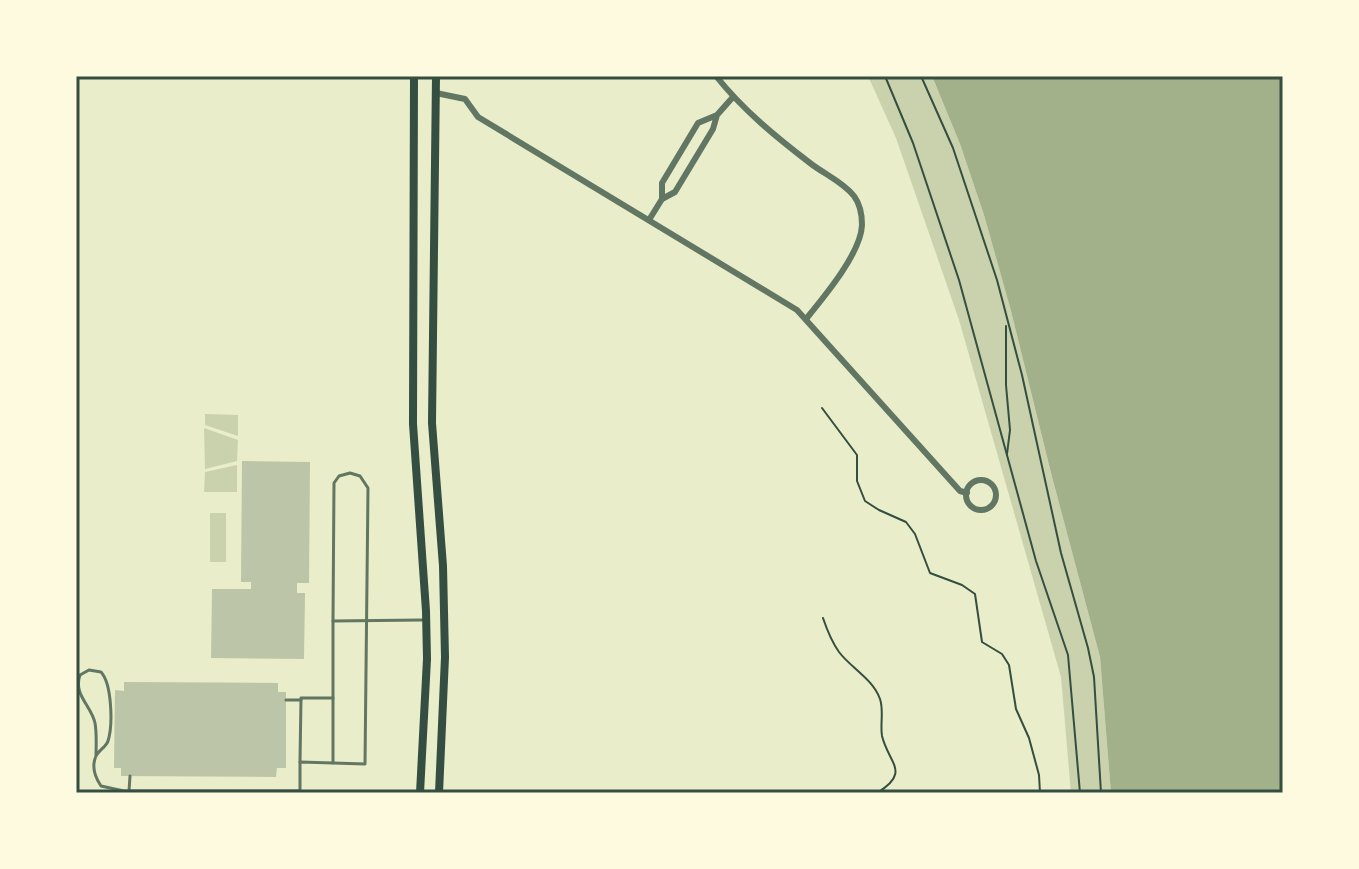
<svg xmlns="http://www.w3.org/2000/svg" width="1359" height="869" font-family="Quicksand,sans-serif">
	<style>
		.green { fill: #cad2ad }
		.water { fill: #a3b18a }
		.building { fill: #bcc5a7 }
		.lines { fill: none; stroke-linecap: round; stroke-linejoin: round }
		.path { stroke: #344e41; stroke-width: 2 }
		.service { stroke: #617663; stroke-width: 3 }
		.minor { stroke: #617663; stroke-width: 6 }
		.secondary { stroke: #344e41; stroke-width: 8 }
		.neatline { fill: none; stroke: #344e41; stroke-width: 3 }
	</style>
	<rect width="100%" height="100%" fill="#e9edc9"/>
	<g class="green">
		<polygon points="868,76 932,76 960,144 984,215 1011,311 1051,473 1100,657 1111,793 1071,793 1061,677 959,320 896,138"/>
		<polygon points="205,414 238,415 238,436 205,425"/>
		<polygon points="204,428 238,440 237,461 205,469"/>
		<polygon points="237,465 237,492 204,492 205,472"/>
		<rect x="210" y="513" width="16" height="49"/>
	</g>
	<polygon class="water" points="932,76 1283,76 1283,793 1111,793 1100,657 1051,473 1011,311 984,215 960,144"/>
	<g class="building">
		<polygon points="242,461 310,462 309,583 297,583 297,593 305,593 304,659 211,658 212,589 251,589 251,582 241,582"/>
		<polygon points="124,682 278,683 278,692 286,692 286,768 277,768 276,777 121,776 121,768 114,768 115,690 124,691"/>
	</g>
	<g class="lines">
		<g class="path">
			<polyline points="885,76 913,143 959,280 1036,561 1068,655 1080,793"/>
			<polyline points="921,76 953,148 997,280 1022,375 1061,553 1088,648 1094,677 1101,793"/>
			<polyline points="1006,326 1006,385 1010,430 1007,454"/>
			<polyline points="822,408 857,455 857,481 865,501 879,510 906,522 915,534 930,573 962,585 975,594 982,642 1002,654 1009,665 1016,709 1029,738 1039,775 1040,793"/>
			<path d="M823,618c4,12 9,24 16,34 12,16 34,27 41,47 4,12 0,25 2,37 7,28 29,36 -5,57"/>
		</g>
		<g class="service">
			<polyline points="286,700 301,700"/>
			<path d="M96,756c0,-10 1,-22 -1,-33 -4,-18 -22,-28 -15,-48l9,-5 12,2c11,12 12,53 7,69 -2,6 -9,9 -12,15 -5,11 -1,21 5,30l23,5h176v-29l33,1v-142l89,-1"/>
			<polyline points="300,762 301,698 333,698"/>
			<polyline points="333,763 365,764 368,488 360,476 350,473 339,476 334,483 333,621"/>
			<polyline points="129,791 130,776"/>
		</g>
		<g class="minor">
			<path d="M716,76c27,34 60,61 94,87 14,11 33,19 44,33 6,8 8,19 8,29 -1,28 -38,72 -56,94"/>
			<polyline points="436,93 465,99 478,117 797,310 960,491 967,493"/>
			<polyline points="717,115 698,123 662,183 662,199 675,192 713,129 717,115 733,97"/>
			<polyline points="649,220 662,199"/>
			<circle cx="981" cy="495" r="15"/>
		</g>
		<g class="secondary">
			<polyline points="414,76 413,424 426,611 427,659 420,793"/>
			<polyline points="436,76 432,423 443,566 445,657 439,793"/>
		</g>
	</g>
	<rect width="1359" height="869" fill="none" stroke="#fefae0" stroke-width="156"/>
	<rect x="78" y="78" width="1203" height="713" class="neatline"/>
</svg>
